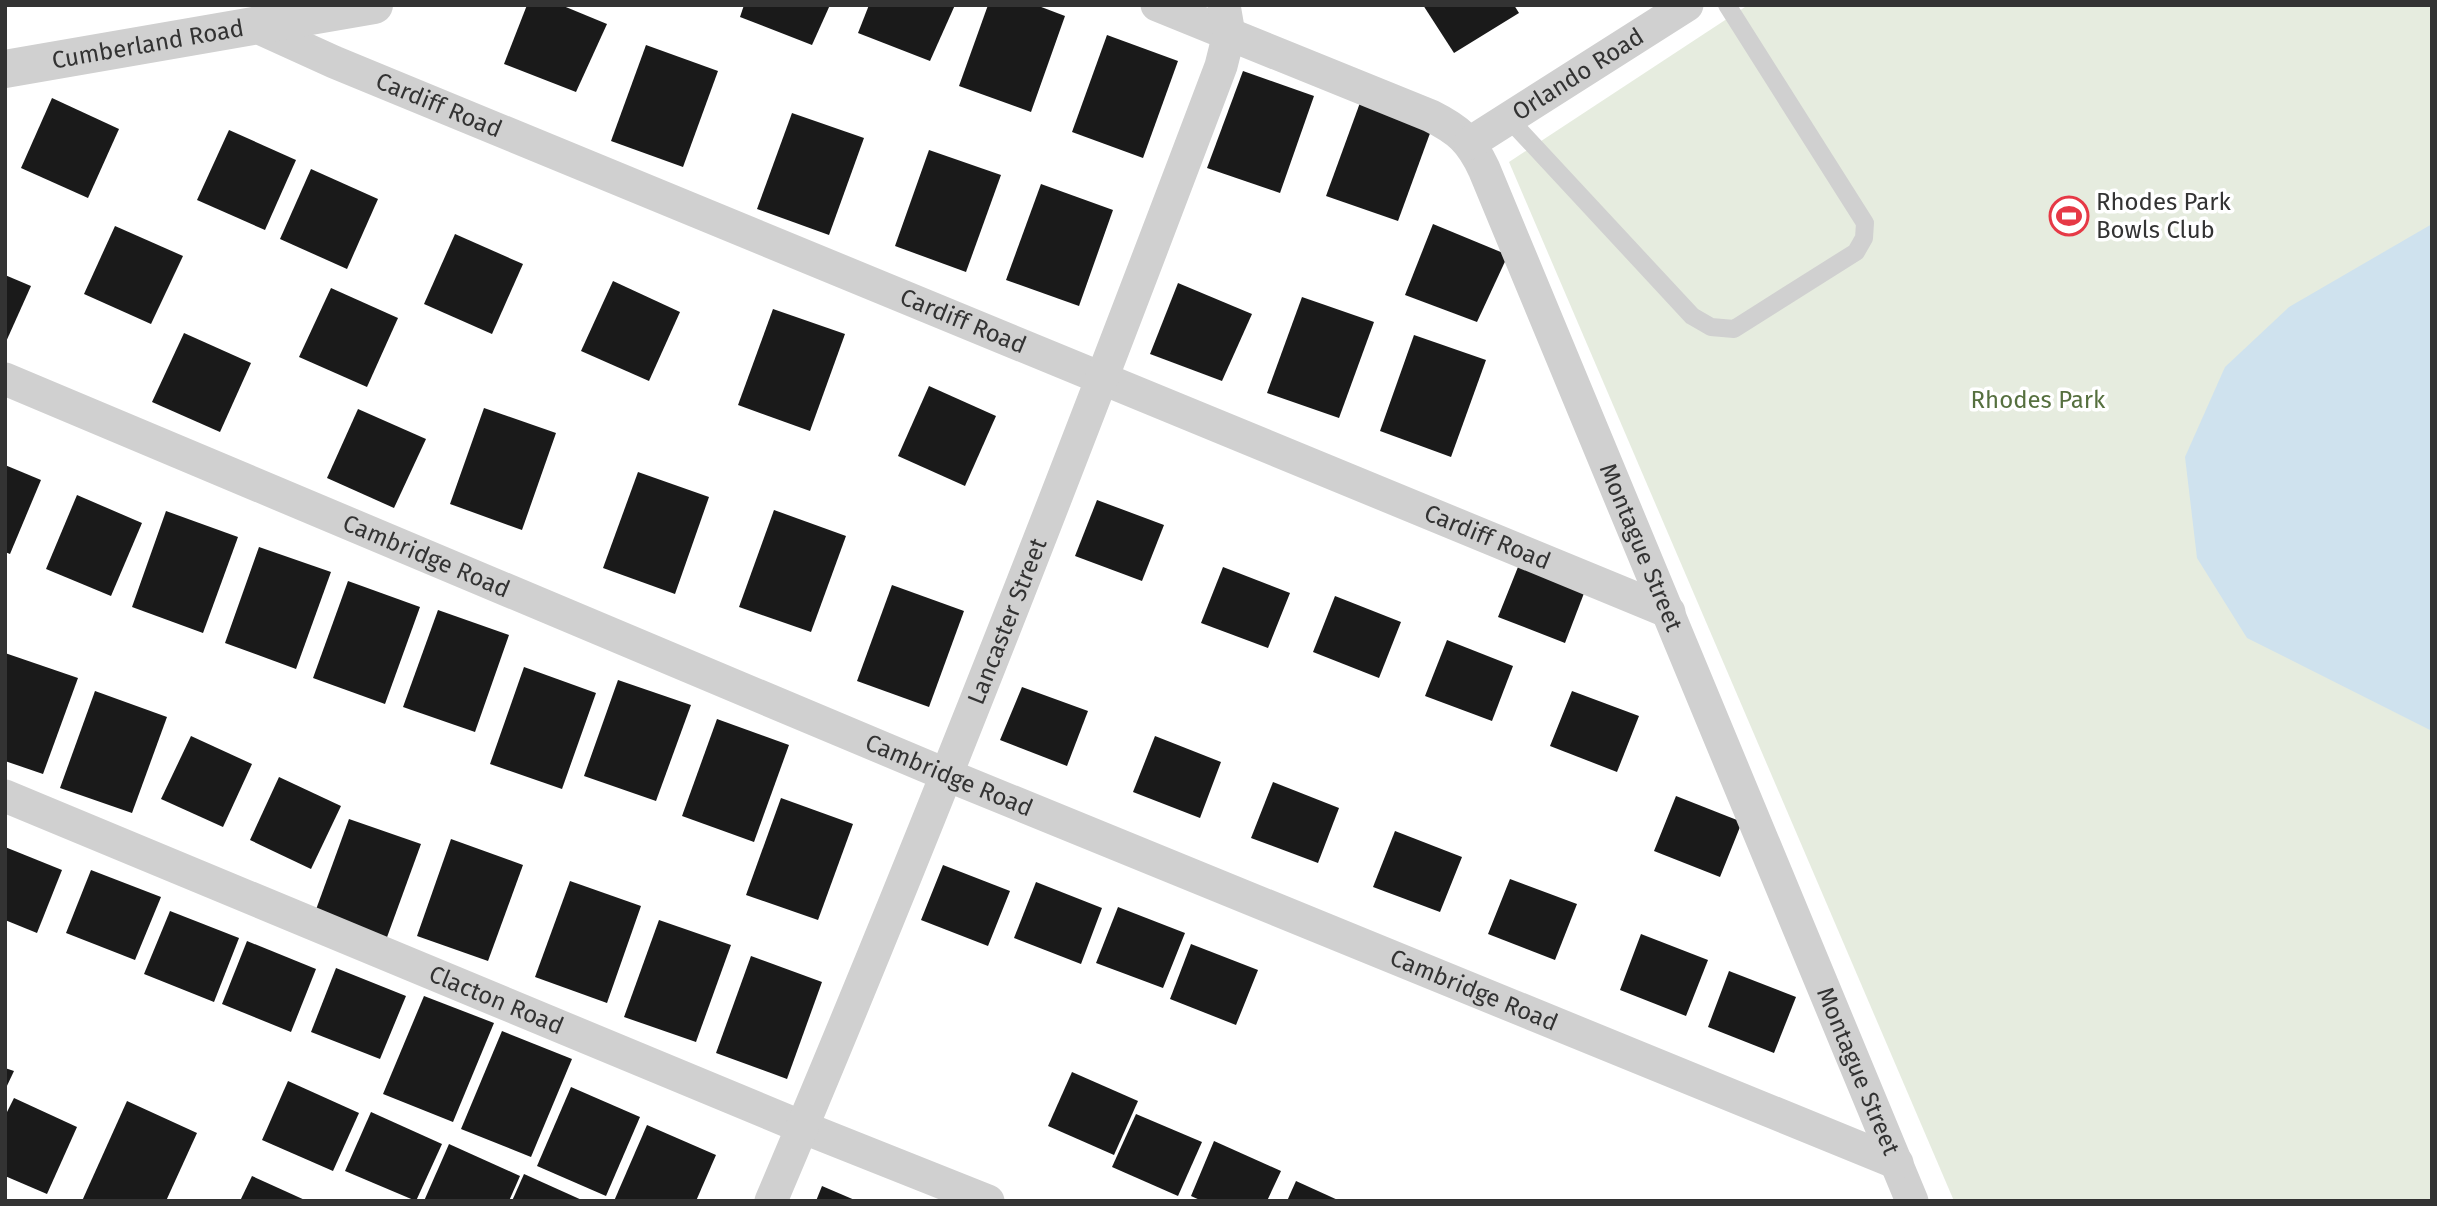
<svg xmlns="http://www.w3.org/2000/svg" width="2437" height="1206" font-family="'Fira Sans',sans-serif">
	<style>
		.green { fill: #e6ecdf }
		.water { fill: #cfe2ee }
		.building { fill: #1a1a1a }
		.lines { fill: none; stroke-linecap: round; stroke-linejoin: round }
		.service { stroke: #d0d0d0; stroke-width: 18 }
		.minor { stroke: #d0d0d0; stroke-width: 33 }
		.tertiary { stroke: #d0d0d0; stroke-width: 38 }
		.labels { text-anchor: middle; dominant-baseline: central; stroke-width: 7; stroke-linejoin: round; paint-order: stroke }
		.street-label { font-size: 24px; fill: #333; stroke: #fff }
		.poi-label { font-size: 24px; fill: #333; stroke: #fff; text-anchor: start }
		.park-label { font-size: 24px; fill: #56703f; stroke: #fff }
	</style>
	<rect width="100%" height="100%" fill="#fff"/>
	<polygon class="green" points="1748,5 2432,5 2432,1201 1954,1201 1509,162"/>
	<polygon class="water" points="2432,224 2432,731 2247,638 2197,558 2185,457 2225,367 2289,307"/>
	<g class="building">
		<polygon points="527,5 561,5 607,24 576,92 504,64"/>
		<polygon points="744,5 830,5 812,45 740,17"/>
		<polygon points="869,5 955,5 930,61 858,33"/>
		<polygon points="988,5 1036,5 1065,16 1031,112 959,86"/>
		<polygon points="1423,5 1514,5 1519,13 1454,53"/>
		<polygon points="1107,35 1178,61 1143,158 1072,132"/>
		<polygon points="646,45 718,71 683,167 611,141"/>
		<polygon points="1243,71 1314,96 1280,193 1207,168"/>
		<polygon points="52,98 119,129 88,198 21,168"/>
		<polygon points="1361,100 1433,125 1398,221 1326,196"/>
		<polygon points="792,113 864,138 829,235 757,209"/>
		<polygon points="229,130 296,160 265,230 197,200"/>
		<polygon points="929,150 1001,175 966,272 895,246"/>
		<polygon points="311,169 378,199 347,269 280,239"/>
		<polygon points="1041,184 1113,210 1079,306 1006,280"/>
		<polygon points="1433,224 1508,255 1477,322 1405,295"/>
		<polygon points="115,226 183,256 151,324 84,294"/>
		<polygon points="455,234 523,264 492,334 424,304"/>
		<polygon points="5,275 31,286 5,344"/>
		<polygon points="613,281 680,312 649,381 581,351"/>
		<polygon points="1178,283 1252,314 1222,381 1150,354"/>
		<polygon points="331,288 398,318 367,387 299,357"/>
		<polygon points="1302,297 1374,322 1339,418 1267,393"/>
		<polygon points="773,309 845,334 810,431 738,405"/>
		<polygon points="184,333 251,363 220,432 152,402"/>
		<polygon points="1414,335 1486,360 1451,457 1380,431"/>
		<polygon points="929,386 996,416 965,486 898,456"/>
		<polygon points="484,408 556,433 522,530 450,504"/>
		<polygon points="358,409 426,439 394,508 327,478"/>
		<polygon points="5,465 41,480 10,554 5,552"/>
		<polygon points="638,472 709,497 675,594 603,568"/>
		<polygon points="77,495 142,523 111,596 46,569"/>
		<polygon points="1097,500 1164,525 1142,581 1075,556"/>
		<polygon points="774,510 846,536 811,632 739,607"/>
		<polygon points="166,511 238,537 203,633 132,607"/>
		<polygon points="259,547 331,572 296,669 225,643"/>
		<polygon points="1520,562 1586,588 1565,643 1498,617"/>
		<polygon points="1223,567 1290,593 1268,648 1201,623"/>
		<polygon points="348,581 420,607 385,704 313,678"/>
		<polygon points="892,585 964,611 929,707 857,681"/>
		<polygon points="1335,596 1401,622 1379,678 1313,652"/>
		<polygon points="438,610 509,635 475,732 403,707"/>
		<polygon points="1447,640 1513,666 1492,721 1425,696"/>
		<polygon points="5,653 78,678 43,774 5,761"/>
		<polygon points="524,667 596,693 562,789 490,764"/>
		<polygon points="618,680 691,705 656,801 584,776"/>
		<polygon points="1022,687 1088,711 1067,766 1000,740"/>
		<polygon points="95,691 167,717 132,813 60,788"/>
		<polygon points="1572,691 1639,716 1617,772 1550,746"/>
		<polygon points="717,719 789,745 754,842 682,816"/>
		<polygon points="191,736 252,764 223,827 161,799"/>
		<polygon points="1155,736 1221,762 1200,818 1133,792"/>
		<polygon points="279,777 341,806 311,869 250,840"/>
		<polygon points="1273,782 1339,808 1318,863 1251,838"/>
		<polygon points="1676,796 1742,822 1720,877 1654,851"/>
		<polygon points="781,798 853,824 818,920 746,895"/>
		<polygon points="349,819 421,844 386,940 314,915"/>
		<polygon points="1395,831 1462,857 1440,912 1373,887"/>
		<polygon points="451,839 523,865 488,961 417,936"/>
		<polygon points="5,847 62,870 37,933 5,920"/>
		<polygon points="943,865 1010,891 988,946 921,920"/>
		<polygon points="91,870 161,897 135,960 66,933"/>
		<polygon points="1510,879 1577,904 1555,960 1488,934"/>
		<polygon points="570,881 641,906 607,1003 535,977"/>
		<polygon points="1036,882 1102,908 1081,964 1014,938"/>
		<polygon points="1118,907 1185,933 1163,988 1096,963"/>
		<polygon points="170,911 239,938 214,1002 144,974"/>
		<polygon points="659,920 731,945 696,1042 624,1017"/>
		<polygon points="1641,934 1708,960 1686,1016 1620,990"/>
		<polygon points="247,941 316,969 291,1032 222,1004"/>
		<polygon points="1191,944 1258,970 1236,1025 1170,999"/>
		<polygon points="751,956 822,982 787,1079 716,1053"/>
		<polygon points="336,968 406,996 380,1059 311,1032"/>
		<polygon points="1729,971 1796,997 1774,1053 1708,1027"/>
		<polygon points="424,996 494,1023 453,1122 383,1094"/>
		<polygon points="502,1031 572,1059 531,1157 461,1129"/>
		<polygon points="5,1068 14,1071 5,1090"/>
		<polygon points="1072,1072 1138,1101 1114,1155 1048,1126"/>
		<polygon points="288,1081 359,1113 333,1171 262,1140"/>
		<polygon points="571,1087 640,1117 606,1196 537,1166"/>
		<polygon points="14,1098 77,1127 47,1194 5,1176 5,1116"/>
		<polygon points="127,1101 197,1133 166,1201 82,1201"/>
		<polygon points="371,1112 442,1144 416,1201 345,1171"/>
		<polygon points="1136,1114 1202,1142 1178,1196 1112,1167"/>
		<polygon points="647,1125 716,1155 696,1201 614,1201"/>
		<polygon points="1214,1141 1281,1171 1267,1201 1202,1201 1191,1196"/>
		<polygon points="449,1144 520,1176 509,1201 424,1201"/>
		<polygon points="524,1174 584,1201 512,1201"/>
		<polygon points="252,1176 307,1201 240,1201"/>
		<polygon points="1296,1181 1340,1201 1287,1201"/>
		<polygon points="822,1186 857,1201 816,1201"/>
	</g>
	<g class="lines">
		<polyline class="service" points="1509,119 1692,316 1711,327 1734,329 1856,252 1864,238 1865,223 1727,5"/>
		<g class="minor">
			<path id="s1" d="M1157,5l274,111c28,14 40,25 53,53l428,1032"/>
			<path id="s2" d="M257,27l77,35 1335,550"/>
			<path id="s3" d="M1470,143l217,-138"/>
			<path id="s4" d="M5,379l942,396 950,388"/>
			<path id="s5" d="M5,796l797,331 186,74"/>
			<path id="s6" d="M771,1201c159,-375 306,-754 450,-1135l8,-32 -5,-29"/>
		</g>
		<path class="tertiary" id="s7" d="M5,69l369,-64"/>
	</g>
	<defs>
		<symbol id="stadium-ring" viewBox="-11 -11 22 22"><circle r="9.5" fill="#fff" stroke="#e63946" stroke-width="1.5"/><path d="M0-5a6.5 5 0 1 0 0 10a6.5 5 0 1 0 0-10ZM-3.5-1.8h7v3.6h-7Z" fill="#e63946"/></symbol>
	</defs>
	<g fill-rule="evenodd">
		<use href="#stadium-ring" x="2047" y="194" width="44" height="44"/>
	</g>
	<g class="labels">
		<g class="street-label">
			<text stroke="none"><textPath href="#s7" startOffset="145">Cumberland Road</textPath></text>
			<text stroke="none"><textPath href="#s3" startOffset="128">Orlando Road</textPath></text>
			<text stroke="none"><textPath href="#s2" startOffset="198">Cardiff Road</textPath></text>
			<text stroke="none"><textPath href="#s2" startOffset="765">Cardiff Road</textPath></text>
			<text stroke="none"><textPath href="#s2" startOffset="1332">Cardiff Road</textPath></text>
			<text stroke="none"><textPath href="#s1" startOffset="782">Montague Street</textPath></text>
			<text stroke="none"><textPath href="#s4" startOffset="457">Cambridge Road</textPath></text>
			<text stroke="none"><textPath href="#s6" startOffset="626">Lancaster Street</textPath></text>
			<text stroke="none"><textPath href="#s4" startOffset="1024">Cambridge Road</textPath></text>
			<text stroke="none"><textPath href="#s4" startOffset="1591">Cambridge Road</textPath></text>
			<text stroke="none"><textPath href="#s5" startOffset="532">Clacton Road</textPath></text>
			<text stroke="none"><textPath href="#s1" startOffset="1349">Montague Street</textPath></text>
		</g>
		<g class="poi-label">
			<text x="2096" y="202">Rhodes Park<tspan x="2096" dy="28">Bowls Club</tspan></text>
		</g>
		<g class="park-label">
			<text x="2038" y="400">Rhodes Park</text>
		</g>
	</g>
	<rect width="2437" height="1206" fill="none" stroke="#333333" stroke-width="14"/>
</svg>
